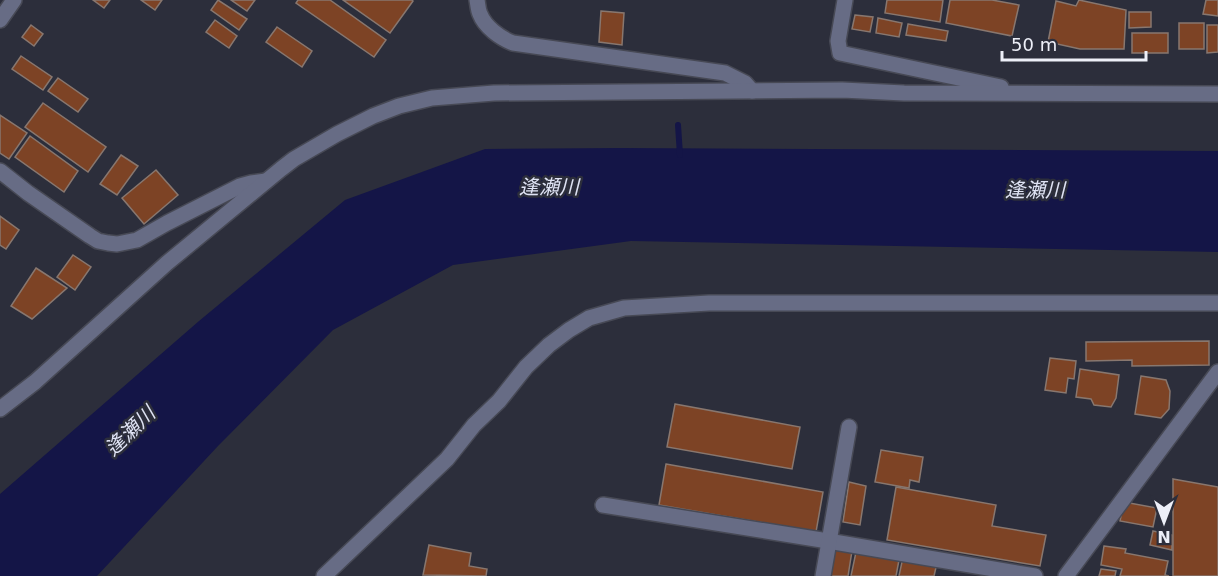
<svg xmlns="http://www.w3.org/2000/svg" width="1218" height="576" font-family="'DejaVu Sans','Noto Sans JP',sans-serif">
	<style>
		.water { fill: #141547 }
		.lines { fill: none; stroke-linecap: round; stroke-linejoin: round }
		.stream { stroke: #141547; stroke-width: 6 }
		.building { fill: #7d4325; stroke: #88776f; stroke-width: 1.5 }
		.minor-casing { stroke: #474955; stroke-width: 18 }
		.minor { stroke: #676c85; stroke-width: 15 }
		.labels { text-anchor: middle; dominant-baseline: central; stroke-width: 5; stroke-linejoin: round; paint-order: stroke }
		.water-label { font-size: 20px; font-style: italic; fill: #dfe3f4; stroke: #2c2e3b }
	</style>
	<rect width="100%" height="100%" fill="#2c2e3b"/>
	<polygon class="water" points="620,148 1218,151 1218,252 631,241 453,265 333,330 218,446 97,576 0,576 0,494 199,321 345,200 485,149"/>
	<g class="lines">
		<polyline class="stream" points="678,125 680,155"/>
	</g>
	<g class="building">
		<polygon points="93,0 110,0 104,8"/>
		<polygon points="141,0 162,0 155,10"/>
		<polygon points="218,0 247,19 239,30 211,10"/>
		<polygon points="231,0 255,0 247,11"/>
		<polygon points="298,0 330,0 386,40 374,57 296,3"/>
		<polygon points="343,0 412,0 413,1 390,33"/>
		<polygon points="887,0 943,0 940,22 885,13"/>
		<polygon points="950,0 992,0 1019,5 1012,36 946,23"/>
		<polygon points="1079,0 1126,10 1124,49 1080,49 1048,42 1056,1 1076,6"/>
		<polygon points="1206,0 1218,0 1218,16 1203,14"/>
		<polygon points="601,11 624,13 622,45 599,42"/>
		<polygon points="1129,12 1151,12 1151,27 1129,28"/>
		<polygon points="855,15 873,17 870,32 852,29"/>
		<polygon points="878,18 902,23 899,37 876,33"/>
		<polygon points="215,20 237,36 229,48 206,32"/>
		<rect x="1179" y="23" width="25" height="26"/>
		<polygon points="908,24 948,31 946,41 906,35"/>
		<polygon points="31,25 43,34 34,46 22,37"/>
		<polygon points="1207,25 1218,25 1218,52 1207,53"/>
		<polygon points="277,27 312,51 302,67 266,42"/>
		<rect x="1132" y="33" width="36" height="20"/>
		<polygon points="21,56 52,77 43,90 12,69"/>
		<polygon points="58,78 88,99 78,112 48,91"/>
		<polygon points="43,103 106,147 88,172 25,127"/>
		<polygon points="0,115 27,133 9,159 0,153"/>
		<polygon points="30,136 78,171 64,192 15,157"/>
		<polygon points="121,155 138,166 117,195 100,184"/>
		<polygon points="156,170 178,195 144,224 122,198"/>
		<polygon points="0,216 19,230 6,249 0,245"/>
		<polygon points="73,255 91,267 75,290 57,277"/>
		<polygon points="36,268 67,288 32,319 11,306"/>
		<polygon points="1209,341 1209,365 1132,366 1132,360 1086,361 1086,342"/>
		<polygon points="1050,358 1076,361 1074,379 1068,378 1066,393 1045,390"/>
		<polygon points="1080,369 1119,375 1116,398 1111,407 1094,405 1091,399 1076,397"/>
		<polygon points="1141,376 1166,380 1170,391 1169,409 1161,418 1135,414"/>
		<polygon points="675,404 800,427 792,469 667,447"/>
		<polygon points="881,450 923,457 919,482 910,480 909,488 875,482"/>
		<polygon points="666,464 823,492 816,532 659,505"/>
		<polygon points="1173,479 1218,487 1218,576 1173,576"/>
		<polygon points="849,482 866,486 860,525 843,522"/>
		<polygon points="896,487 996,505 992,526 1046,535 1040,566 887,540"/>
		<polygon points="1124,502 1157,508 1153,527 1120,521"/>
		<polygon points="1153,531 1172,535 1172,550 1150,545"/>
		<polygon points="429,545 471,553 469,566 487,569 486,576 423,575"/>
		<polygon points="1104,546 1126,549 1125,553 1168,561 1165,575 1169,576 1120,576 1122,569 1101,565"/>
		<polygon points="831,548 852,551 848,576 827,576"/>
		<polygon points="856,552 899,560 896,576 851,576"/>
		<polygon points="903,557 937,563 934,576 899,576"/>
		<polygon points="1101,569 1116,571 1115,576 1099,576"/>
	</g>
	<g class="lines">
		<defs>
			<g id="minor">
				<path d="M477,0c1,5 1,10 3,14 5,13 20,24 33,29l212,30 20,10 7,8"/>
				<polyline points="845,0 838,41 840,53 1001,87"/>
				<polyline points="0,20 14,0"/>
				<polyline points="0,171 28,193 90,236 98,241 108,243 117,244 137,240 167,223 240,186 251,183 266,181"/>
				<polyline points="0,409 35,382 167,263 281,169 294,159 337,134 373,116 399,106 432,98 494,93 842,90 904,93 1218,94"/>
				<polyline points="603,505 828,541 1035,576"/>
				<polyline points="324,576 447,459 474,425 499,401 526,367 549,345 569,330 589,318 624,308 709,303 1218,303"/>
				<polyline points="823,576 849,427"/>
				<polyline points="1066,576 1218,372"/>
			</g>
		</defs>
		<use href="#minor" class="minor-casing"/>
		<use href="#minor" class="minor"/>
	</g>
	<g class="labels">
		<g class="water-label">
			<text x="549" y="187">逢瀬川</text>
			<text x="1035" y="190">逢瀬川</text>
			<text transform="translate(130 431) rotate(-44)">逢瀬川</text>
		</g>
	</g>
	<g transform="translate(1164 522) rotate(180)" stroke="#2c2e3b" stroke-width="4.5" paint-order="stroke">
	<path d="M0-4.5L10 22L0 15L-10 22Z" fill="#edeff8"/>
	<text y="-9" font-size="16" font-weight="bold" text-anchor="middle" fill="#edeff8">N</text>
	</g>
	<path d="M1002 51v9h144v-9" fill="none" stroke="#edeff8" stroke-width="3"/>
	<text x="1011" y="51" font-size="18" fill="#edeff8" stroke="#2c2e3b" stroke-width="4.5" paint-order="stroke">50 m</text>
</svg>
